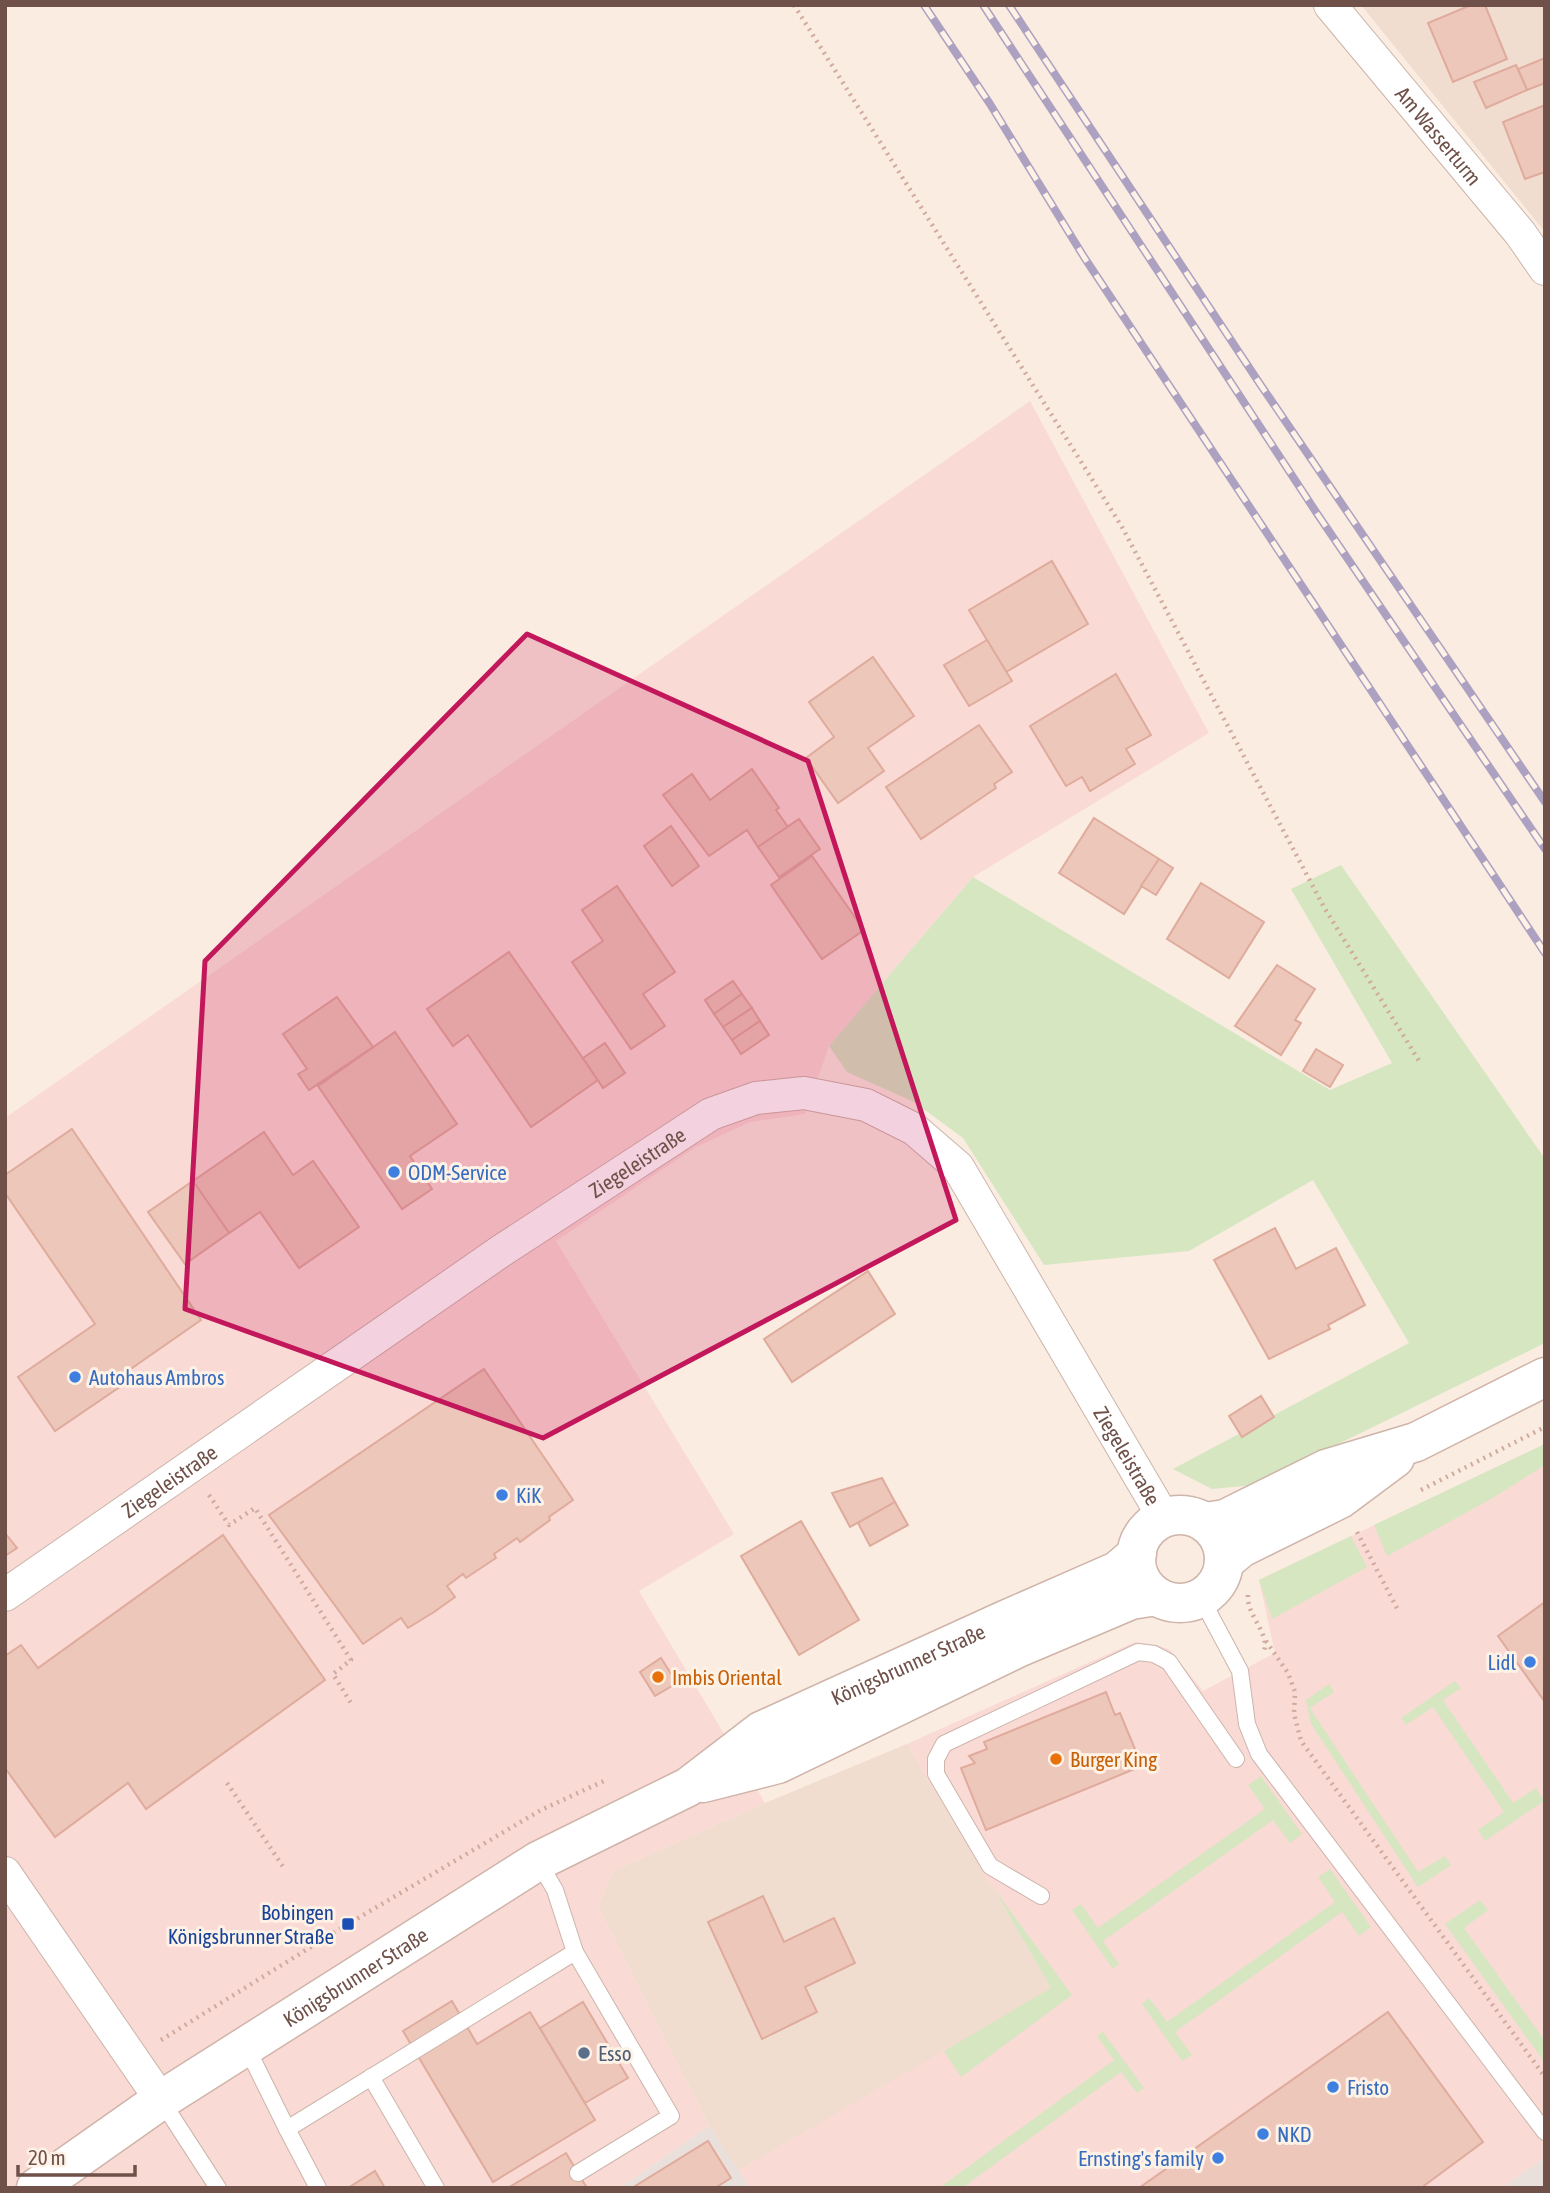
<svg xmlns="http://www.w3.org/2000/svg" width="1550" height="2193" font-family="'Asap Condensed',sans-serif">
	<style>
		.residential { fill: #f1ddcf }
		.commercial { fill: #fadad5 }
		.industrial { fill: #e9e0dc }
		.green { fill: #d5e6c1 }
		.building { fill: #edc7ba; stroke: #dfab9c; stroke-width: 2 }
		.lines { fill: none; stroke-linecap: round; stroke-linejoin: round }
		.lane-casing { stroke: #ccb5ab; stroke-width: 18 }
		.street-casing { stroke: #ccb5ab; stroke-width: 34 }
		.secondary-casing { stroke: #cfb4a9; stroke-width: 41 }
		.path { stroke: #d1aa9e; stroke-width: 4.5; stroke-dasharray: 2 5; stroke-linecap: butt }
		.lane { stroke: #fff; stroke-width: 16 }
		.street { stroke: #fff; stroke-width: 32 }
		.secondary { stroke: #fff; stroke-width: 38 }
		.rail-casing { stroke: #ada1c1; stroke-width: 8 }
		.rail { stroke: #fef1e6; stroke-width: 5; stroke-dasharray: 16; stroke-linecap: butt }
		.marked { fill: #c2185b; fill-opacity: 0.2; stroke: #c2185b; stroke-width: 5; stroke-linejoin: round }
		.shop-dot { fill: #3f7fe0; stroke: #fef1e6; stroke-width: 2.5 }
		.food-dot { fill: #e8710a; stroke: #fef1e6; stroke-width: 2.5 }
		.transit-dot { fill: #1a4fb4; stroke: #fef1e6; stroke-width: 2.5 }
		.service-dot { fill: #5c6f8a; stroke: #fef1e6; stroke-width: 2.5 }
		.labels { text-anchor: middle; dominant-baseline: central; stroke-width: 6; stroke-linejoin: round; paint-order: stroke }
		.street-label { font-size: 21px; fill: #6f514a; stroke: #fef1e6 }
		.shop-label { font-size: 21px; fill: #366cbe; stroke: #fef1e6; text-anchor: start }
		.food-label { font-size: 21px; fill: #c56008; stroke: #fef1e6; text-anchor: start }
		.transit-label { font-size: 21px; fill: #164399; stroke: #fef1e6; text-anchor: end }
		.service-label { font-size: 21px; fill: #4e5e75; stroke: #fef1e6; text-anchor: start }
	</style>
	<rect width="100%" height="100%" fill="#faece0"/>
	<g class="residential">
		<polygon points="1361,5 1545,5 1545,232"/>
		<polygon points="907,1744 1052,1989 738,2171 709,2126 598,1907 613,1871 765,1803"/>
	</g>
	<g class="commercial">
		<polygon points="1030,401 1209,733 973,877 829,1046 805,1114 750,1122 696,1147 556,1241 734,1534 639,1591 765,1803 613,1871 598,1907 709,2126 620,2188 5,2188 5,1118"/>
		<polygon points="1545,1444 1545,2157 1502,2188 750,2188 738,2171 1051,1988 907,1744 1135,1642 1157,1645 1170,1650 1203,1691 1275,1653 1259,1580"/>
	</g>
	<g class="industrial">
		<polygon points="709,2126 750,2188 620,2188"/>
		<polygon points="1545,2157 1545,2188 1502,2188"/>
	</g>
	<g class="green">
		<polygon points="1341,865 1545,1159 1545,1343 1254,1485 1212,1489 1173,1469 1409,1343 1313,1180 1189,1251 1044,1265 963,1138 914,1102 847,1072 829,1046 973,877 1330,1090 1392,1063 1291,889"/>
		<polygon points="1545,1444 1545,1465 1491,1499 1387,1556 1374,1525"/>
		<polygon points="1351,1536 1367,1567 1272,1619 1259,1580"/>
		<polygon points="1455,1681 1461,1688 1443,1700 1513,1803 1536,1788 1544,1801 1485,1841 1478,1830 1504,1812 1433,1707 1406,1725 1401,1718"/>
		<polygon points="1329,1684 1334,1692 1310,1708 1418,1872 1445,1856 1451,1865 1418,1887 1311,1724 1306,1700"/>
		<polygon points="1261,1776 1302,1834 1290,1843 1273,1820 1103,1941 1119,1964 1113,1969 1072,1910 1081,1904 1098,1928 1265,1809 1248,1785"/>
		<polygon points="1330,1869 1371,1927 1359,1936 1342,1912 1175,2032 1192,2055 1182,2061 1142,2004 1149,1998 1167,2022 1335,1902 1318,1877"/>
		<polygon points="992,1886 1072,1995 961,2077 944,2051 1051,1988"/>
		<polygon points="1480,1900 1488,1910 1464,1928 1545,2041 1545,2063 1445,1924"/>
		<polygon points="1103,2032 1144,2088 1137,2093 1121,2072 962,2188 939,2188 1114,2060 1097,2036"/>
	</g>
	<g class="building">
		<polygon points="1471,5 1485,5 1507,59 1453,82 1428,23"/>
		<polygon points="1545,58 1545,83 1527,90 1518,69"/>
		<polygon points="1516,65 1527,90 1486,108 1474,82"/>
		<polygon points="1545,105 1545,172 1525,179 1503,122"/>
		<polygon points="1052,561 1088,624 1006,672 969,610"/>
		<polygon points="987,640 1012,681 969,706 944,665"/>
		<polygon points="873,657 914,716 868,748 884,771 838,803 806,758 834,737 809,702"/>
		<polygon points="1116,674 1151,735 1126,749 1135,764 1090,791 1082,777 1066,786 1030,726"/>
		<polygon points="979,725 1012,772 994,784 996,788 921,839 886,787"/>
		<polygon points="752,769 779,808 776,810 788,827 758,847 747,830 709,856 663,795 692,774 710,800"/>
		<polygon points="1094,818 1159,859 1124,914 1059,873"/>
		<polygon points="799,819 820,849 779,877 758,847"/>
		<polygon points="671,826 699,866 672,886 644,846"/>
		<polygon points="812,856 864,930 822,959 771,885"/>
		<polygon points="1159,859 1173,868 1156,895 1141,886"/>
		<polygon points="1201,883 1264,922 1229,978 1167,939"/>
		<polygon points="617,886 675,972 643,994 665,1026 631,1049 572,962 603,941 582,910"/>
		<polygon points="509,952 598,1080 531,1127 468,1035 453,1046 427,1009"/>
		<polygon points="1277,965 1315,989 1295,1020 1301,1023 1281,1055 1235,1026"/>
		<polygon points="733,981 742,994 714,1014 705,1000"/>
		<polygon points="742,994 752,1008 723,1027 714,1014"/>
		<polygon points="337,997 373,1047 309,1090 298,1074 307,1069 283,1034"/>
		<polygon points="752,1008 760,1021 732,1040 723,1027"/>
		<polygon points="760,1021 769,1035 741,1054 732,1040"/>
		<polygon points="395,1032 457,1124 410,1156 432,1189 402,1209 318,1086"/>
		<polygon points="605,1043 625,1073 603,1088 583,1058"/>
		<polygon points="1316,1049 1343,1065 1330,1087 1303,1071"/>
		<polygon points="72,1129 201,1320 125,1373 130,1380 55,1431 18,1377 95,1324 5,1193 5,1175"/>
		<polygon points="264,1132 293,1175 313,1161 359,1227 299,1268 260,1212 229,1233 193,1181"/>
		<polygon points="193,1181 229,1233 185,1264 148,1212"/>
		<polygon points="1275,1228 1296,1269 1336,1248 1365,1305 1328,1325 1330,1329 1269,1359 1214,1260"/>
		<polygon points="868,1271 895,1314 792,1382 764,1339"/>
		<polygon points="484,1369 573,1500 549,1517 550,1520 520,1542 517,1538 494,1554 496,1558 466,1578 463,1574 447,1586 455,1597 434,1612 408,1628 401,1618 363,1644 269,1515"/>
		<polygon points="1261,1396 1274,1417 1242,1437 1229,1416"/>
		<polygon points="882,1478 895,1502 850,1527 832,1493"/>
		<polygon points="895,1502 908,1525 870,1546 858,1523"/>
		<polygon points="801,1521 859,1620 799,1655 741,1556"/>
		<polygon points="5,1533 17,1548 5,1556"/>
		<polygon points="223,1535 325,1680 146,1809 128,1783 55,1837 5,1768 5,1656 21,1645 38,1668"/>
		<polygon points="1545,1602 1545,1702 1498,1636"/>
		<polygon points="661,1658 677,1683 655,1696 640,1672"/>
		<polygon points="1106,1692 1115,1715 1120,1713 1142,1766 986,1830 961,1768 975,1763 969,1756 987,1749 984,1742"/>
		<polygon points="763,1896 784,1942 834,1918 855,1963 805,1987 817,2012 762,2039 708,1922"/>
		<polygon points="452,2001 477,2044 530,2012 595,2120 493,2182 403,2031"/>
		<polygon points="583,2002 628,2078 585,2103 540,2028"/>
		<polygon points="1388,2012 1483,2142 1421,2188 1139,2188"/>
		<polygon points="708,2141 731,2178 715,2188 632,2188"/>
		<polygon points="566,2153 587,2188 508,2188"/>
		<polygon points="375,2171 385,2188 348,2188"/>
	</g>
	<g class="lines">
		<defs>
			<g id="lane">
				<polyline points="1201,1598 1240,1671 1247,1724 1259,1754 1545,2132"/>
				<polyline points="1041,1896 990,1866 936,1774 936,1759 944,1744 1138,1652 1154,1654 1169,1662 1236,1759"/>
				<polyline points="575,1952 671,2116 578,2173"/>
				<polyline points="246,2046 287,2129 575,1952 555,1890 538,1861"/>
				<polyline points="371,2077 436,2188"/>
				<polyline points="161,2100 218,2188"/>
				<polyline points="287,2129 318,2188"/>
			</g>
			<g id="street">
				<path id="s1" d="M1330,5l190,228 25,36"/>
				<path id="s2" d="M5,1595l496,-344 210,-137 45,-16 48,-5 62,12 48,24 44,38 206,351"/>
				<polyline points="5,1873 161,2100"/>
			</g>
			<g id="secondary">
				<circle cx="1180" cy="1559" r="44"/>
				<polyline points="1205,1522 1225,1519 1326,1469 1416,1442 1545,1377"/>
				<polyline points="1224,1562 1241,1548 1340,1499 1395,1458"/>
				<polyline points="703,1783 778,1764 1020,1647 1131,1600 1156,1596"/>
				<path id="s3" d="M36,2188l125,-88 377,-239 150,-74 73,-56 244,-111 112,-49 20,-17"/>
			</g>
		</defs>
		<use href="#lane" class="lane-casing"/>
		<use href="#street" class="street-casing"/>
		<use href="#secondary" class="secondary-casing"/>
		<g class="path">
			<polyline points="794,5 1122,527 1325,909 1421,1064"/>
			<polyline points="1421,1490 1545,1427"/>
			<polyline points="209,1495 229,1525 255,1508 351,1660 333,1674 351,1703"/>
			<polyline points="1357,1532 1399,1612"/>
			<path d="M1248,1595c-2,21 24,39 15,59"/>
			<polyline points="1266,1641 1288,1673 1295,1692 1294,1714 1301,1741 1545,2077"/>
			<polyline points="227,1783 284,1868"/>
			<polyline points="161,2040 348,1924 541,1810 606,1780"/>
		</g>
		<use href="#lane" class="lane"/>
		<use href="#street" class="street"/>
		<use href="#secondary" class="secondary"/>
		<defs>
			<g id="rail">
				<polyline points="924,5 990,104 1084,257 1545,953"/>
				<polyline points="983,5 1318,515 1545,849"/>
				<polyline points="1009,5 1260,384 1545,802"/>
			</g>
		</defs>
		<use href="#rail" class="rail-casing"/>
		<use href="#rail" class="rail"/>
	</g>
	<path class="marked" d="M527,634l281,127 148,459 -413,218 -358,-129 20,-348z"/>
	<g class="shop-dot">
		<circle cx="394" cy="1172" r="7"/>
		<circle cx="75" cy="1377" r="7"/>
		<circle cx="502" cy="1495" r="7"/>
		<circle cx="1530" cy="1662" r="7"/>
		<circle cx="1333" cy="2087" r="7"/>
		<circle cx="1263" cy="2134" r="7"/>
		<circle cx="1218" cy="2158" r="7"/>
	</g>
	<g class="food-dot">
		<circle cx="658" cy="1677" r="7"/>
		<circle cx="1056" cy="1759" r="7"/>
	</g>
	<rect class="transit-dot" x="341" y="1917" width="14" height="14" rx="3.5"/>
	<circle class="service-dot" cx="584" cy="2053" r="7"/>
	<g class="labels">
		<g class="street-label">
			<text stroke="none"><textPath href="#s1" startOffset="170">Am Wasserturm</textPath></text>
			<text stroke="none"><textPath href="#s2" startOffset="766">Ziegeleistraße</textPath></text>
			<text stroke="none"><textPath href="#s2" startOffset="1460">Ziegeleistraße</textPath></text>
			<text stroke="none"><textPath href="#s2" startOffset="200">Ziegeleistraße</textPath></text>
			<text stroke="none"><textPath href="#s3" startOffset="1020">Königsbrunner Straße</textPath></text>
			<text stroke="none"><textPath href="#s3" startOffset="383">Königsbrunner Straße</textPath></text>
		</g>
		<g class="shop-label">
			<text x="408" y="1172">ODM-Service</text>
			<text x="89" y="1377">Autohaus Ambros</text>
			<text x="516" y="1495">KiK</text>
			<text x="1516" y="1662" text-anchor="end">Lidl</text>
			<text x="1347" y="2087">Fristo</text>
			<text x="1277" y="2134">NKD</text>
			<text x="1204" y="2158" text-anchor="end">Ernsting's family</text>
		</g>
		<g class="food-label">
			<text x="672" y="1677">Imbis Oriental</text>
			<text x="1070" y="1759">Burger King</text>
		</g>
		<g class="transit-label">
			<text x="334" y="1912">Bobingen<tspan x="334" dy="24">Königsbrunner Straße</tspan></text>
		</g>
		<g class="service-label">
			<text x="598" y="2053">Esso</text>
		</g>
	</g>
	<rect width="1550" height="2193" fill="none" stroke="#6f514a" stroke-width="14"/>
	<path d="M18 2165v10h117v-10" fill="none" stroke="#6f514a" stroke-width="3.5"/>
	<text x="28" y="2165" font-size="21" fill="#6f514a" stroke="#fef1e6" stroke-width="5" paint-order="stroke">20 m</text>
</svg>
